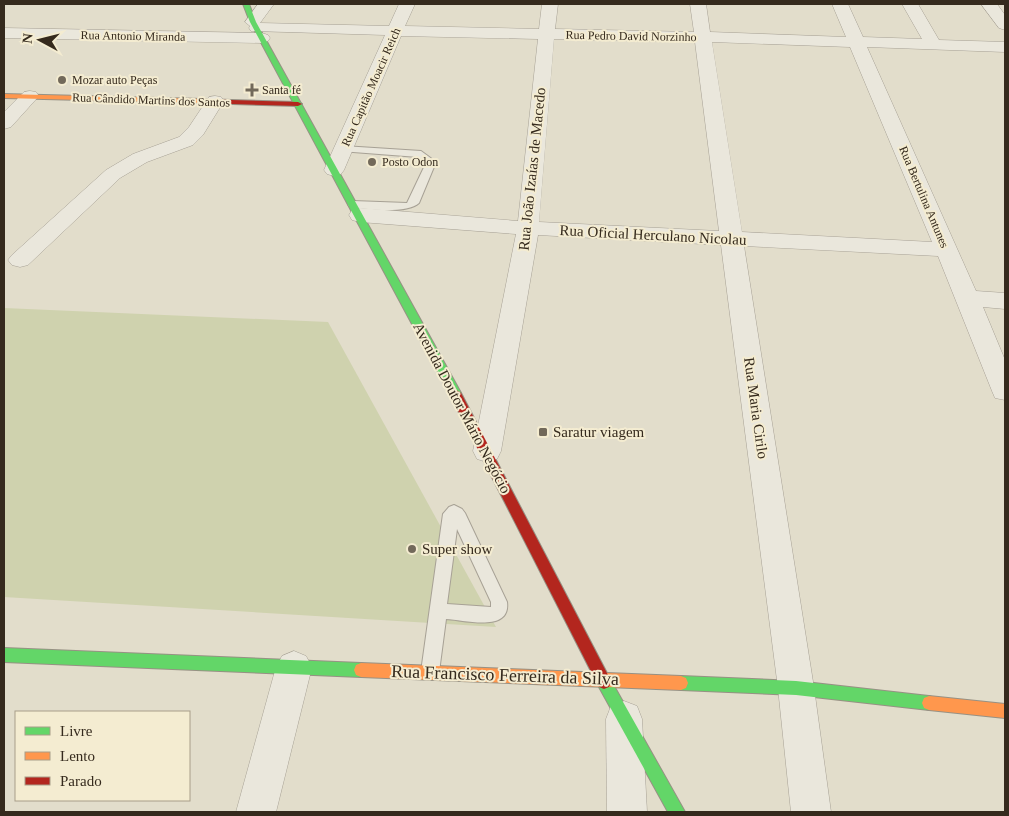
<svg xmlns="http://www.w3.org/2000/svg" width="1009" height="816" font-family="'Times New Roman',serif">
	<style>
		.green { fill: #cfd2ae }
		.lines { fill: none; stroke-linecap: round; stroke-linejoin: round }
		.lane-casing { stroke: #a7a195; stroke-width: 2 }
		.street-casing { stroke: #a7a195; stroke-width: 1 }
		.fast-casing { stroke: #979184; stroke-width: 2 }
		.slow-casing { stroke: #979184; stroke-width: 2 }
		.jam-casing { stroke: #979184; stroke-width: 2 }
		.lane { fill: #eae7dc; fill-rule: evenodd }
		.street { fill: #eae7dc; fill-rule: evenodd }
		.fast { fill: #63d668; fill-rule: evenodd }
		.slow { fill: #ff974d; fill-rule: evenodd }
		.jam { fill: #b3261e; fill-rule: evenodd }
		.poi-dot { fill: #72695a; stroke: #f4ecd1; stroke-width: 2 }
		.labels { text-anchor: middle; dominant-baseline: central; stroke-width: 4; stroke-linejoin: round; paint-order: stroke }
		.far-street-label { font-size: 12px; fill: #352a1d; stroke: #f4ecd1 }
		.far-poi-label { font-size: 12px; fill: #352a1d; stroke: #f4ecd1; text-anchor: start }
		.street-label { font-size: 15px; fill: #352a1d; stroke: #f4ecd1 }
		.poi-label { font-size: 15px; fill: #352a1d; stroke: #f4ecd1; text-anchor: start }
		.near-street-label { font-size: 18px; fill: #352a1d; stroke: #f4ecd1 }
	</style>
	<rect width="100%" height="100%" fill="#e2ddcb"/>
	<polygon class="green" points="4,308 328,322 496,627 4,597"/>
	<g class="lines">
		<defs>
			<g id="lane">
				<path d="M343,146l78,5 15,11 -17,41c-11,11 -55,7 -70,3l-1,-2 5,-3 54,2 19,-40 -8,-6 -78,-6 -2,-2z"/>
				<path d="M454,505l8,4 3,4 42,89c4,31 -42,18 -61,17l-7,53 -3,6 -6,2 -6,-2 -3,-6 22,-158 6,-7zM457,529l34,73v5l-44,-3z"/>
			</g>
			<g id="street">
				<path d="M258,4h16l-14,19 129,3 10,-22h16l-10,22 134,3 3,-25h16l-3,25 139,3 -4,-28h16l4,28 136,5 -14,-33h16l15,33 59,2 -20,-35h16l21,36 66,2v10l-138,-5 109,244 29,2v16l-22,-2 22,53v40l-10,-2 -3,-7 -54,-135 -194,-10 70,442 17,124h-40l-13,-124 -57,-443 -183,-10 -37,216 -4,8 -10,3 -10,-3 -4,-8 43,-217 -156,-12 -8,-2 -3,-5 3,-5 8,-2 158,13 20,-182 -137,-3 -57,134 -3,4 -7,2 -7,-2 -3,-4 61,-135 -134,-4 -2,-3 1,-2 -5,-4zM554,39l141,3 24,189 -180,-9zM712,42l138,5 82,195 -190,-10z"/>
				<polygon points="981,4 997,4 1005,15 1005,30 999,28"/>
				<polygon points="4,28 262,33 268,35 270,38 268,41 262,43 4,38"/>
				<polygon points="30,91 36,92 39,96 11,127 4,129 4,112 24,92"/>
				<polygon points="215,96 221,97 224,101 203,135 193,145 147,162 120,178 28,265 20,267 12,265 8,260 12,255 106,170 133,154 179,137 189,127 209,97"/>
				<polygon points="294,651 306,656 312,667 276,812 236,812 276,667 282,656"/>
				<polygon points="624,701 637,706 642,719 647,812 607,812 606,719 611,706"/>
			</g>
			<g id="fast">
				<polygon points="243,4 249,4 256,22 461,393 459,396 455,397 449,393 250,22"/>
				<polygon points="4,648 361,663 366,665 368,670 366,675 361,677 4,662"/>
				<polygon points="604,675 609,677 685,812 668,812 599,687 597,682 599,677"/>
				<polygon points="681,676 796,681 929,696 934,698 936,703 934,708 929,710 796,695 681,690 676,688 674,683 676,678"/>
			</g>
			<g id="slow">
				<polygon points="4,94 202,99 206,101 202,103 4,98"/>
				<polygon points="361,663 681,676 686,678 688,683 686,688 681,690 361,677 356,675 354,670 356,665"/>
				<polygon points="929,696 1005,704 1005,718 929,710 924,708 922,703 924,698"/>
			</g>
			<g id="jam">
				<polygon points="199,99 298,102 302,104 298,106 202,103 198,101"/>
				<polygon points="455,389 461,393 609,677 611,682 609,687 604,689 599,687 449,393"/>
			</g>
		</defs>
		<use href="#lane" class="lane-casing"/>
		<use href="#street" class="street-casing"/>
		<use href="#fast" class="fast-casing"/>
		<use href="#slow" class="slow-casing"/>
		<use href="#jam" class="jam-casing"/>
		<use href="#lane" class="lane"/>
		<use href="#street" class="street"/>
		<use href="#fast" class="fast"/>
		<use href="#slow" class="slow"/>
		<use href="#jam" class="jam"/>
	</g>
	<g class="poi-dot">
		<circle cx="62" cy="80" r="5"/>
		<path d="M249.5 82.5h5v5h5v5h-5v5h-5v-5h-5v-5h5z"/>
		<circle cx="372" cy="162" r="5"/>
		<rect x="538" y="427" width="10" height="10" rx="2.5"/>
		<circle cx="412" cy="549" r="5"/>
	</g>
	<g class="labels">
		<g class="far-street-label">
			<text transform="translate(133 36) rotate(1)">Rua Antonio Miranda</text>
			<text transform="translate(631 36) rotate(1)">Rua Pedro David Norzinho</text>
			<text transform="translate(371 87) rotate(-66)">Rua Capitão Moacir Reich</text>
			<text transform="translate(151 100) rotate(2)">Rua Cândido Martins dos Santos</text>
			<text transform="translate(924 197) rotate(67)">Rua Bertulina Antunes</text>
		</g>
		<g class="far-poi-label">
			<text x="72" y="80">Mozar auto Peças</text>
			<text x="262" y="90">Santa fé</text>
			<text x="382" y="162">Posto Odon</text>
		</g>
		<g class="street-label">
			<text transform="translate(532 169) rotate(-84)">Rua João Izaías de Macedo</text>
			<text transform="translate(653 235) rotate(3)">Rua Oficial Herculano Nicolau</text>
			<text transform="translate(462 408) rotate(62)">Avenida Doutor Mário Negócio</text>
			<text transform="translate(756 408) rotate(82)">Rua Maria Cirilo</text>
		</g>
		<g class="poi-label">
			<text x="553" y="432">Saratur viagem</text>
			<text x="422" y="549">Super show</text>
		</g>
		<g class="near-street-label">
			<text transform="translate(505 675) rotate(2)">Rua Francisco Ferreira da Silva</text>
		</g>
	</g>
	<rect width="1009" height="816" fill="none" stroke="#352a1d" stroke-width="10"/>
	<rect x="15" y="711" width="175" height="90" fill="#f4ecd1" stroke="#a89e89"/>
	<rect x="25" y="727" width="25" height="8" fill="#63d668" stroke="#a89e89"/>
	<text x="60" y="736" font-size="15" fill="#352a1d">Livre</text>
	<rect x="25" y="752" width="25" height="8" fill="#ff974d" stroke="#a89e89"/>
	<text x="60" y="761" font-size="15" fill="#352a1d">Lento</text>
	<rect x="25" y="777" width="25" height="8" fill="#b3261e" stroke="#a89e89"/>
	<text x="60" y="786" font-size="15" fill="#352a1d">Parado</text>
	<g transform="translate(40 40) rotate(277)" stroke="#f4ecd1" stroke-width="4" paint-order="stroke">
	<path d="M0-4L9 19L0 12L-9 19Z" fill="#352a1d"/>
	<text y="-8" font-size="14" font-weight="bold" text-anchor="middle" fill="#352a1d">N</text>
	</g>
</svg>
